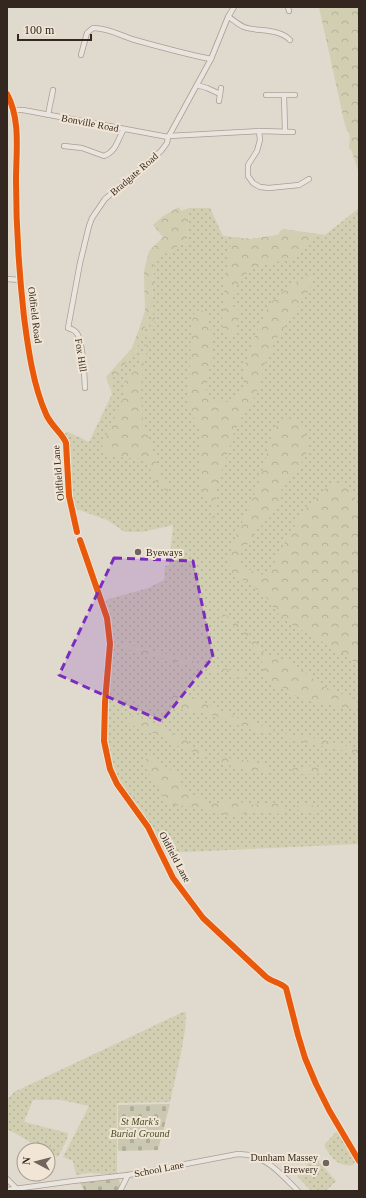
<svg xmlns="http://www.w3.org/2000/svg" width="366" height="1198" font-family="Georgia,serif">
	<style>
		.grass { fill: url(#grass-dots) }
		.forest { fill: url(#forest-crowns) }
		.cemetery { fill: url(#cemetery-stones) }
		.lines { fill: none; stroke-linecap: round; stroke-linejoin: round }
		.street-casing { stroke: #a69f96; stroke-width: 6 }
		.street { stroke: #e9e5de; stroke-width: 4.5 }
		.cycleway-casing { stroke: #f1e6d5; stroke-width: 8 }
		.cycleway { stroke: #e8590c; stroke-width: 6 }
		.marked { fill: #7b2cbf; fill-opacity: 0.2; stroke: #7b2cbf; stroke-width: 3; stroke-dasharray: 8 5; stroke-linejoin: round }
		.poi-dot { fill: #70655d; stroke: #f1e6d5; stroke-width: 1.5 }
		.labels { text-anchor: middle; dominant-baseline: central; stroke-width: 4; stroke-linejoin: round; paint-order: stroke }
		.street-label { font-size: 10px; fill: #332720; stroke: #f1e6d5 }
		.poi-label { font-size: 10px; fill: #332720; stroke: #f1e6d5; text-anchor: start }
		.park-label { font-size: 10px; font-style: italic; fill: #484d29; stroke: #f1e6d5 }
	</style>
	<defs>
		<pattern id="grass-dots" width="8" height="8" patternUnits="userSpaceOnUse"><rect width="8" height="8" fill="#d1ceb2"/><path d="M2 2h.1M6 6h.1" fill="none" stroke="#b4b199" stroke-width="1.8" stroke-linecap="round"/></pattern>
		<pattern id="forest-crowns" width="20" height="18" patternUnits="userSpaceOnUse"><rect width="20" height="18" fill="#d1ceb2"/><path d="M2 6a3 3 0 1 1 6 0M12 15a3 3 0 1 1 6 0" fill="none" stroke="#b4b199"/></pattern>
		<pattern id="cemetery-stones" width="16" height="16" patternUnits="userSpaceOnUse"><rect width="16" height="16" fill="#cbc8b1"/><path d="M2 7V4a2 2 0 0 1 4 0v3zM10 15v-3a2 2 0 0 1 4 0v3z" fill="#afac98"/></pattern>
	</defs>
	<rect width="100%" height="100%" fill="#e0d9ce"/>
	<g class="grass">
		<polygon points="189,208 210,208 223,236 251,239 278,235 282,229 325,235 359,208 359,844 163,853 150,826 120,784 112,770 107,740 107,700 113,653 113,636 111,618 105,600 148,588 164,580 165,566 169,565 173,525 142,532 125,532 107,520 74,508 71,496 70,448 68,441 62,434 68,432 89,442 112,394 111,380 136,351 152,308 154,259 187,242"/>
		<polygon points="183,1012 185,1012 186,1014 185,1030 181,1053 170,1102 117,1103 117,1174 88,1173 76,1175 73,1161 63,1157 89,1106 61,1100 33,1100 24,1122 68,1133 67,1139 58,1157 7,1129 7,1100 14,1092"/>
		<path d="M337,1131l14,23 4,8 -2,3c-15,3 -22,-8 -29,-20z"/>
		<polygon points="314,1156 336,1181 326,1191 311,1191 297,1176"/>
	</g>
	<g class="forest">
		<polygon points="319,7 359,7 359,174 351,149 349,149 350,136 345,125"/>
		<polygon points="179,207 181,211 189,208 187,242 154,259 152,308 136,351 111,380 112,394 106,377 132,348 139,329 145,311 144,271 149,251 163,237 153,225 163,216"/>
		<path d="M282,229l36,5c-9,9 -19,15 -27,25 -34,6 -53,9 -61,47l7,1 3,6 -5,18 -4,4 -8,-1 -1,-20 3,-11 -1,-17 7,-49 20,2 27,-4z"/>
		<path d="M313,272l-3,17 -35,52 -12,28 -1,8 -6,18 -9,12 -13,26 -17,53 -3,36 -3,2c3,-14 6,-21 -8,-28l-4,-17 2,-10 -2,-19 2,-12 -1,-9 -10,-18 -2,-10 2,-34 1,-42 3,-11 6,-5c16,9 12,48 9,64 -1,4 -4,11 -3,15 0,4 3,8 5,11 9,4 20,5 28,-4 6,-6 4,-15 5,-23 2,-19 17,-49 25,-67 12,-14 28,-23 44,-33z"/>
		<polygon points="164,284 143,366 141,395 143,421 159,470 169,489 167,492 156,481 148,465 141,459 133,458 112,457 101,449 124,397 123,383 137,368"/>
		<path d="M284,419l11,2 10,10 3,18 -5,12 -8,11 -13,12 -1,16 -9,15 -14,14 -18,26 -1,10 13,6 15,5 34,-62 27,-28 11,-3 11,8 9,16v158l-21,-14 -57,-33 -17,-24 -33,-22c-7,-18 8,-42 15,-58 7,-15 13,-32 18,-48 4,-13 4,-26 11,-38 2,-3 6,-6 9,-9z"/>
		<path d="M215,609c22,12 35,23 49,43l-5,4c-10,-22 -26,-32 -45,-45z"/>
		<polygon points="127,644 219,668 244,673 242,676 218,672 125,649 122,645"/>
		<polygon points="268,654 281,659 288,660 324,687 355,699 357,703 356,706 350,709 309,701 293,695 285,688 275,687 272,685 270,681 265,678 262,668 262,658"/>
		<path d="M180,692l57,26 21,5 13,6 5,3c-24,3 -43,-11 -65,-17 -15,-5 -27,-1 -41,-12 2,-7 4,-9 10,-11z"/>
		<polygon points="130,715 144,719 165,729 173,734 187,740 192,746 208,755 207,757 178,746 163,737 134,726 127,721"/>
		<path d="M279,733c27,3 54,8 80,17v4l-68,-15 -12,-4z"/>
		<polygon points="148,756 159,762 178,775 184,792 208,801 209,803 207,808 173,805 167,802 164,800 160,790 153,782 149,772 143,766 145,761"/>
		<path d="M219,757c18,3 37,1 51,13l-12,3 -5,-1 -31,-9 -6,-3z"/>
		<path d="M313,766l15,2 -2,4c-13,3 -24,4 -36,-2l6,-3z"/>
		<polygon points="226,801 235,801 252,805 272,803 281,805 287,812 279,814 268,811 257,811 231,816 208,810 212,802 218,803"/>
		<polygon points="303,805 324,806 332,809 301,812 294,807"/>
	</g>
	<g class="cemetery">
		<polygon points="170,1104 158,1150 118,1151 118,1105"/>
		<polygon points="119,1179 120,1185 117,1191 85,1191 80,1183"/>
	</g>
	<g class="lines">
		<defs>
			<g id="street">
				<polyline points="288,7 289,11"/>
				<path d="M229,17c4,3 10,8 15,10 14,5 35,1 46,13"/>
				<path d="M81,55l6,-22 6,-5c16,0 28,8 42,12 25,7 50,14 76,19"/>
				<polyline points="197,85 207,88 220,94"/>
				<path d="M7,94c14,26 9,58 9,86 0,45 3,92 8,137 4,31 9,68 22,97 5,12 17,20 20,29l3,53 8,36"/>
				<polyline points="266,95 295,95"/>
				<polyline points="284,95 285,131"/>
				<polyline points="219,101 221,88"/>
				<polyline points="13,110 23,110 168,137"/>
				<polyline points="48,115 53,90"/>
				<polyline points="259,131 260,140 257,151 248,165 248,176 253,183 260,187 269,188 299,185 309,179"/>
				<polyline points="169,136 259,131 293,132"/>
				<path d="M64,146l18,2 22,8c13,-5 13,-16 20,-27"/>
				<polyline points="7,279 20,280"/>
				<path d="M85,388c-1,-15 -1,-39 -7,-53 -2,-4 -6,-6 -10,-7l12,-65 9,-37 3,-8 13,-19 56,-48 6,-8 1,-6 2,-3 41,-75 17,-42 6,-10"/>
				<path d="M80,540l27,78 3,26 -5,58 -1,39 6,28 7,15 31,43 25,51 30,40 62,58c6,6 15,6 21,12l12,47 7,23 11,26 13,26 30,51"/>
				<polyline points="7,1179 17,1189"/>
				<path d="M7,1190l66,-9 55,-6 110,-21c27,0 42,19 60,37"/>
				<polyline points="120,1191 128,1175"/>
			</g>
		</defs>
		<use href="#street" class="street-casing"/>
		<use href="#street" class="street"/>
		<defs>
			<g id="cycleway">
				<path d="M7,94c14,26 9,58 9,86 0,45 3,92 8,137 4,31 9,68 22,97 5,12 17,20 20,29l3,53 8,36"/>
				<path d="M80,540l27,78 3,26 -5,58 -1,39 6,28 7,15 31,43 25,51 30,40 62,58c6,6 15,6 21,12l12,47 7,23 11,26 13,26 30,51"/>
			</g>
		</defs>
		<use href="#cycleway" class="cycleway-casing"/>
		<use href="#cycleway" class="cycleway"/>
	</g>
	<path class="marked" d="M114,558l79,3 20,96 -51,64 -103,-46z"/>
	<g class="poi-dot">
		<circle cx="138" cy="552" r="4"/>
		<circle cx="326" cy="1163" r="4"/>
	</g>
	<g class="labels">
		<g class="street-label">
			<text transform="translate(90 123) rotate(11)">Bonville Road</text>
			<text transform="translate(134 174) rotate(-41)">Bradgate Road</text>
			<text transform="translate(35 315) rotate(83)">Oldfield Road</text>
			<text transform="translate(81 355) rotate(81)">Fox Hill</text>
			<text transform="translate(58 473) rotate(-95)">Oldfield Lane</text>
			<text transform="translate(175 857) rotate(62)">Oldfield Lane</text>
			<text transform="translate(159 1169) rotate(-11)">School Lane</text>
		</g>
		<g class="poi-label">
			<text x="146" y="552">Byeways</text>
			<text x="318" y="1157" text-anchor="end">Dunham Massey<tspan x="318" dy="12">Brewery</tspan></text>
		</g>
		<g class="park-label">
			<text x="140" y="1121">St Mark's<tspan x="140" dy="12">Burial Ground</tspan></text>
		</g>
	</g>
	<rect width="366" height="1198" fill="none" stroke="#332720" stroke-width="16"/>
	<g transform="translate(36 1162) rotate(277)"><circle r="19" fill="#f1e6d5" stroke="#a59a8d"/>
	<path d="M0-3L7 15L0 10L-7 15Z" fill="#70655d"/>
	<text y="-6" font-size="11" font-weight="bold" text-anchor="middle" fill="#332720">N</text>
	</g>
	<path d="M18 34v6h73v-6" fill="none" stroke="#332720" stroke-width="2"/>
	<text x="24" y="34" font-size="12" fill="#332720" stroke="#f1e6d5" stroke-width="3" paint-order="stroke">100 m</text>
</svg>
